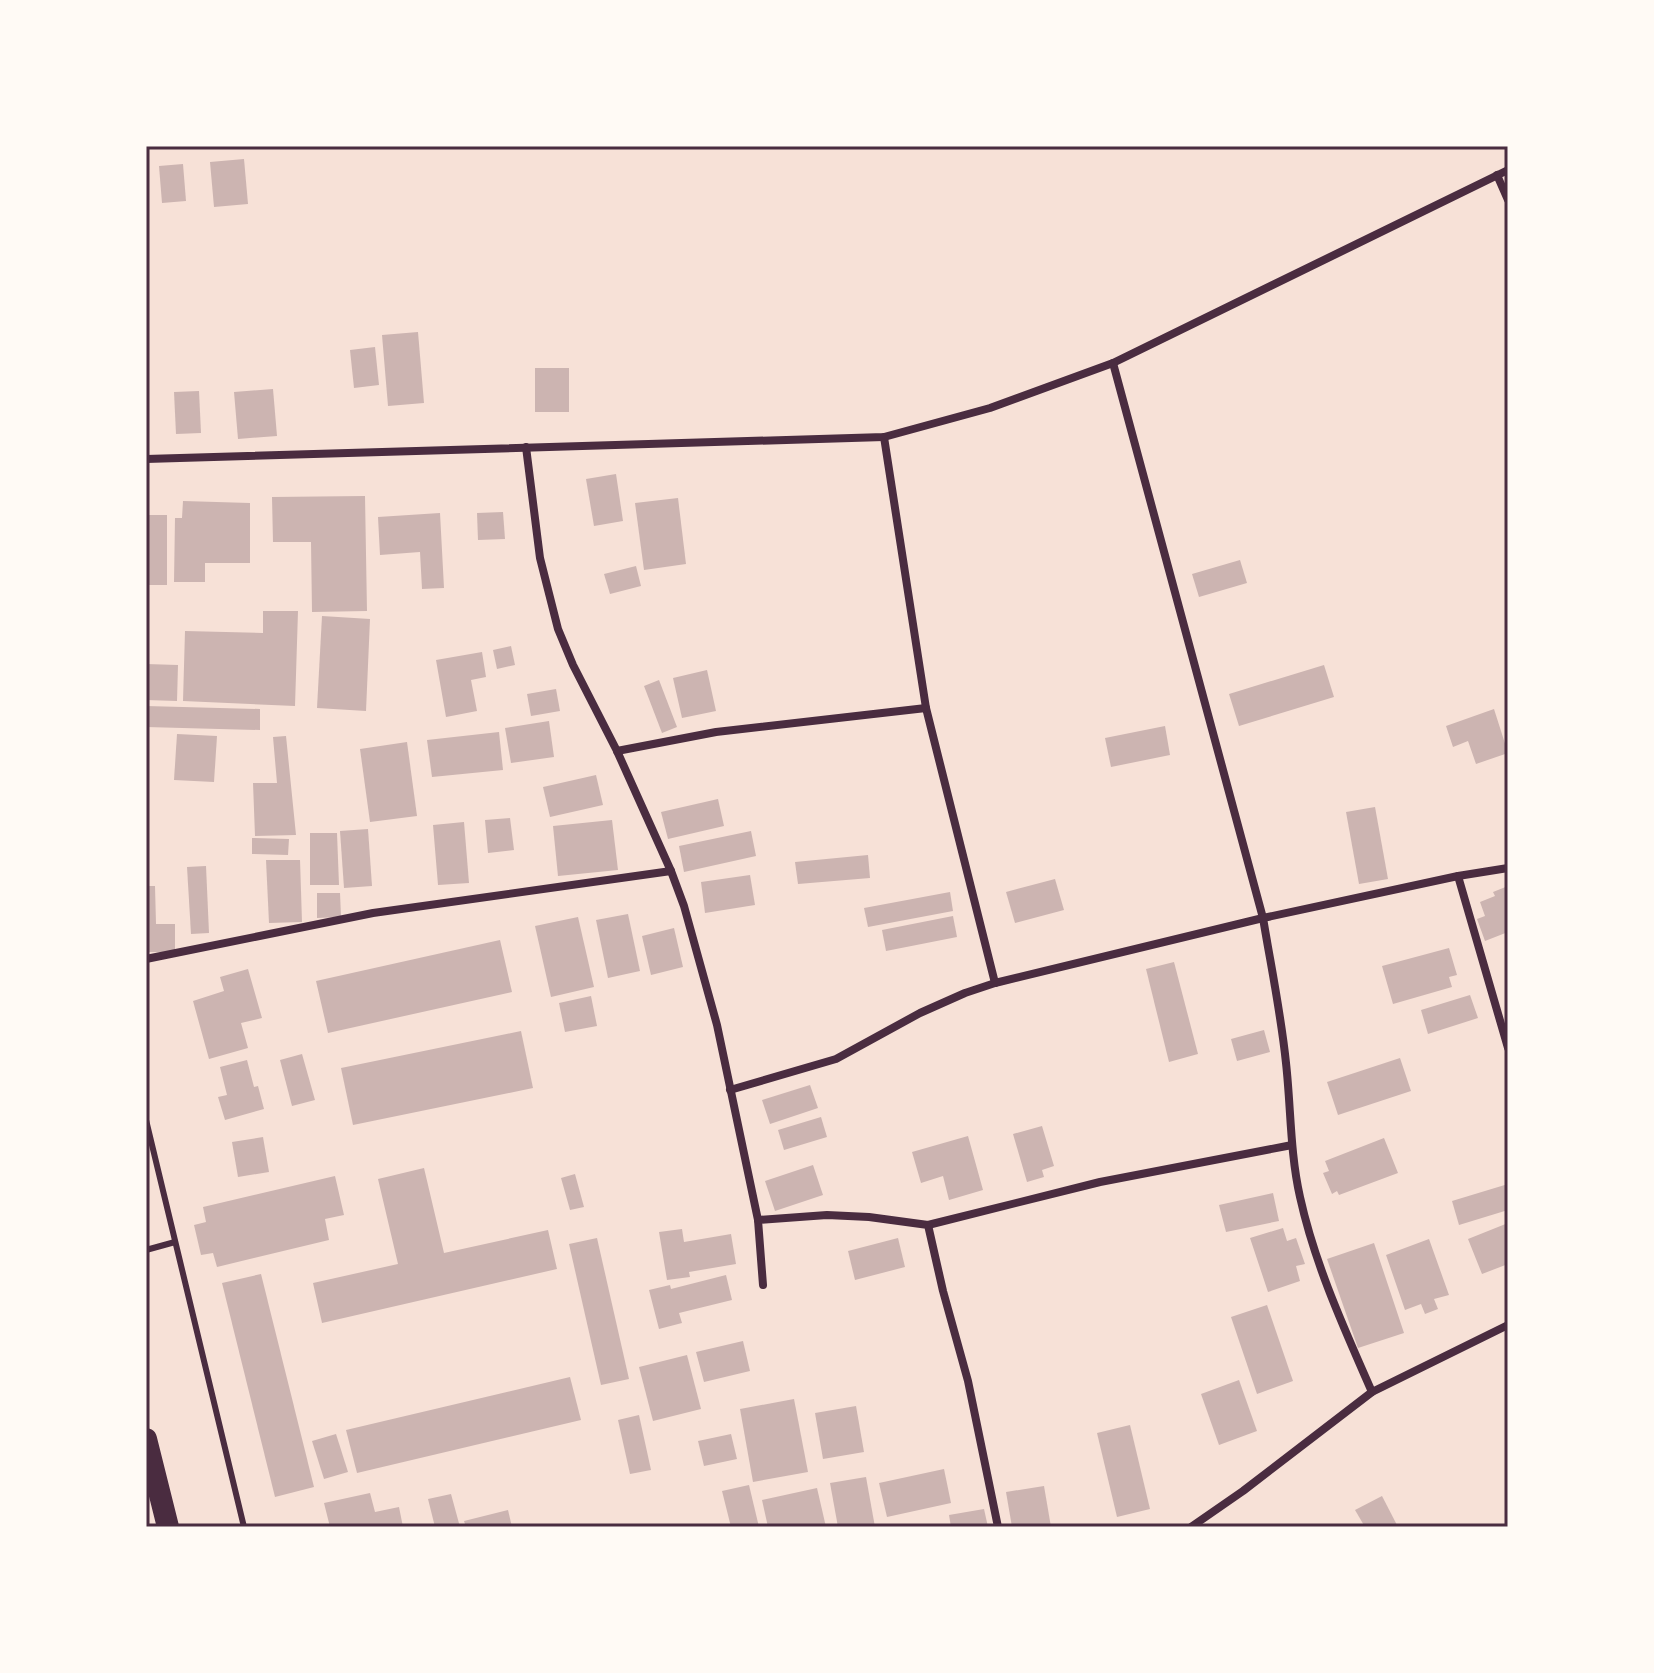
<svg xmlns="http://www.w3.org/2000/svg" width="1654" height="1673" font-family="Helvetica,sans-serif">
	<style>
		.building { fill: #ccb4b1 }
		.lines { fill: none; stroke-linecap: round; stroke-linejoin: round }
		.service { stroke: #4a2c40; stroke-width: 6 }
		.minor { stroke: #4a2c40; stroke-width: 8 }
		.trunk { stroke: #4a2c40; stroke-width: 22 }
		.neatline { fill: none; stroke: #4a2c40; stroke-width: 3 }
	</style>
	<rect width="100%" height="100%" fill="#f7e1d7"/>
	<g class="building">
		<polygon points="244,159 248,204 214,207 210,162"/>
		<polygon points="183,164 186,201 162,203 159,166"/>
		<polygon points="418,332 424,403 388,406 382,335"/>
		<polygon points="375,347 379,385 354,388 350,350"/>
		<rect x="535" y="368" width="34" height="44"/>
		<polygon points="273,389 277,436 238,439 234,392"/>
		<polygon points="199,391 201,433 176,434 174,392"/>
		<polygon points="616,474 623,521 594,526 586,479"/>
		<polygon points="365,496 367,611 312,612 311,542 273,542 272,497"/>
		<polygon points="678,498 686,564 644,570 635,503"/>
		<polygon points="183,501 250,503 250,563 205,563 205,582 174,582 175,518 182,518"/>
		<polygon points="503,512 505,539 478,540 477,513"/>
		<polygon points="440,513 444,588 422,589 420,552 380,555 378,517"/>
		<rect x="146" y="515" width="21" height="70"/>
		<polygon points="1240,560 1247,583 1199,597 1192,574"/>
		<polygon points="636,566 641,586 610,594 604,574"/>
		<polygon points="263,611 298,611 295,706 183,701 185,631 263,633"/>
		<polygon points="322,616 370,619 366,711 317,708"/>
		<polygon points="511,646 515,665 497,669 493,650"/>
		<polygon points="482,652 486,677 471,680 477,711 446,717 436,660"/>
		<polygon points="146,664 178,665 177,701 146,700"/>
		<polygon points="1324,665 1334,697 1239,726 1229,694"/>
		<polygon points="707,670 716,711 682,718 673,678"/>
		<polygon points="659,680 677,727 662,733 644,686"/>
		<polygon points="556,689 560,711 531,716 527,694"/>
		<polygon points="146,706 260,709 260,730 146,727"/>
		<polygon points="1494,709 1508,753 1476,764 1468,741 1453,747 1446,726"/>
		<polygon points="549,721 554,757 511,763 505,728"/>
		<polygon points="1165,726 1170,755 1111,767 1105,738"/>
		<polygon points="499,732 503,770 432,777 427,740"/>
		<polygon points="177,734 217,736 214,782 174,780"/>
		<polygon points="286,736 296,835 255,836 253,783 277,783 273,737"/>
		<polygon points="407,742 417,816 370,822 360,749"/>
		<polygon points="596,775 603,805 550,817 543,787"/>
		<polygon points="718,799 724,826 668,839 661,812"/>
		<polygon points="1375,807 1388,879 1359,884 1346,812"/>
		<polygon points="510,818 514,850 488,853 485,820"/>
		<polygon points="612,820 618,870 558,876 553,826"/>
		<polygon points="464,822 469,883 438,885 433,825"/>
		<polygon points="368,829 372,886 344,888 340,831"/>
		<polygon points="751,831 756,856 684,872 679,846"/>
		<polygon points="310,833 337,833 339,885 310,885"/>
		<polygon points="252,838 289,839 288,855 252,854"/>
		<polygon points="868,855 870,878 798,884 795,862"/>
		<polygon points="266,860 300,860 302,922 269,923"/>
		<polygon points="206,866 209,933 191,934 187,867"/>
		<polygon points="750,875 755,905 705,913 701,882"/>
		<polygon points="1055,879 1064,910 1015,923 1006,892"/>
		<polygon points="146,886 155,886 156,924 175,924 175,952 146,952"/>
		<polygon points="1508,886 1508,932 1485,941 1477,919 1485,916 1480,902 1495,896 1493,892"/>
		<polygon points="950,892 953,911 868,927 864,908"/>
		<polygon points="317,893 340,893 341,917 317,918"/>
		<polygon points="628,914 640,971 608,978 596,920"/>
		<polygon points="953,916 957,937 886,951 882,930"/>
		<polygon points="578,917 594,987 551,997 535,926"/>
		<polygon points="674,928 683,967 651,975 642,936"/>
		<polygon points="500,940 512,992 328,1033 316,981"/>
		<polygon points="1449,948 1457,975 1449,977 1452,987 1393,1004 1382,966"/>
		<polygon points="1174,962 1198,1054 1169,1062 1146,969"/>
		<polygon points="248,969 262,1018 241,1023 248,1048 209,1059 193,1001 224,991 220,977"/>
		<polygon points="1470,995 1478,1018 1428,1034 1421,1010"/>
		<polygon points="591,996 597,1026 565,1032 559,1003"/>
		<polygon points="1264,1030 1270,1052 1237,1061 1231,1039"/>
		<polygon points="521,1031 533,1088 353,1125 341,1068"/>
		<polygon points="302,1054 315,1100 292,1106 280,1060"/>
		<polygon points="1400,1058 1411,1091 1338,1115 1327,1082"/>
		<polygon points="247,1060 254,1087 258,1086 264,1109 225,1120 218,1097 227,1095 220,1067"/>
		<polygon points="810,1085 818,1108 770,1124 762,1100"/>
		<polygon points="821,1117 827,1137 784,1150 778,1130"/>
		<polygon points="1042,1126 1054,1166 1042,1170 1044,1177 1027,1182 1013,1134"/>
		<polygon points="968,1136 983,1190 949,1200 943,1176 921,1183 912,1152"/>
		<polygon points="263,1137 269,1172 238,1177 232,1142"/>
		<polygon points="1384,1138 1398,1173 1339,1195 1337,1191 1332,1194 1323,1173 1329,1171 1325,1161"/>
		<polygon points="813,1165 823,1195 775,1211 765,1181"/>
		<polygon points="424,1168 444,1253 548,1230 557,1269 322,1323 313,1283 398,1264 378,1179"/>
		<polygon points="575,1174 584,1207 570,1210 561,1178"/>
		<polygon points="335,1176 344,1215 325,1219 329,1240 217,1267 213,1253 201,1255 194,1225 206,1222 203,1207"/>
		<polygon points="1508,1184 1508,1210 1459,1225 1452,1201"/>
		<polygon points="1273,1193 1279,1221 1226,1232 1219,1205"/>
		<polygon points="1508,1223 1508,1264 1482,1274 1468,1239"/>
		<polygon points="1283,1228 1287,1241 1296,1238 1305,1264 1296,1266 1300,1281 1268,1292 1250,1238"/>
		<polygon points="682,1229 684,1242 731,1234 736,1264 689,1272 690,1277 667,1280 659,1232"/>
		<polygon points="597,1238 629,1379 601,1385 569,1244"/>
		<polygon points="898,1238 905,1267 855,1280 848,1251"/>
		<polygon points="1429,1239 1449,1295 1434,1299 1438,1309 1425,1314 1421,1304 1405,1310 1386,1255"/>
		<polygon points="1374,1243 1404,1333 1358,1348 1327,1259"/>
		<polygon points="261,1274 314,1487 275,1497 222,1283"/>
		<polygon points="726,1275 732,1300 679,1313 682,1323 659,1329 649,1290 670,1285 671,1289"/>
		<polygon points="1267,1305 1293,1381 1257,1394 1231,1317"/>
		<polygon points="743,1341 750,1371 704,1382 696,1352"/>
		<polygon points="687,1355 701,1409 653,1421 639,1367"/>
		<polygon points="570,1377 581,1420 357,1473 346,1430"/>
		<polygon points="1239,1380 1257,1431 1219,1445 1201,1394"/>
		<polygon points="794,1399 808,1472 753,1482 740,1409"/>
		<polygon points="856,1406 864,1452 823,1459 815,1413"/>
		<polygon points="639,1415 651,1470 630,1474 618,1420"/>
		<polygon points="1130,1425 1150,1509 1117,1517 1097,1433"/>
		<polygon points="336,1434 348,1472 324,1479 312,1441"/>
		<polygon points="731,1434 737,1459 704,1466 698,1441"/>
		<polygon points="944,1469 951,1503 887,1517 879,1483"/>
		<polygon points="866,1477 875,1527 838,1527 830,1483"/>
		<polygon points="749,1485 759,1527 731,1527 722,1491"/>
		<polygon points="1044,1486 1051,1527 1012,1527 1006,1492"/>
		<polygon points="817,1488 826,1527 768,1527 762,1500"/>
		<polygon points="370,1493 375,1512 399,1507 403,1527 330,1527 324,1503"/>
		<polygon points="451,1494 460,1527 435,1527 428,1499"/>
		<polygon points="1382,1496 1398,1527 1365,1527 1355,1510"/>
		<polygon points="984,1509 988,1527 951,1527 949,1515"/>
		<polygon points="508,1510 512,1527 466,1527 464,1521"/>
	</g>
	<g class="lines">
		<g class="service">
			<polyline points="146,1120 244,1527"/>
			<polyline points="146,1250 175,1242"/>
		</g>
		<g class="minor">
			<polyline points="1497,175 1508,200"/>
			<polyline points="884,437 926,708 995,983"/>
			<polyline points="526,447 540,558 558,629 573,665 617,751 671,871 684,906 717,1025 758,1220 763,1285"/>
			<polyline points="146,459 884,437 990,408 1113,363 1508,170"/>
			<polyline points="617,751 716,732 926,708"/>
			<polyline points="1458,876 1508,1048"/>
			<polyline points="146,959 373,913 671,871"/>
			<polyline points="730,1090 836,1059 920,1013 965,993 995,983 1263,918 1113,363"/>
			<polyline points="758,1220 827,1215 869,1217 928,1225 943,1291 968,1381 998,1527"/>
			<polyline points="928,1225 1100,1182 1292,1145"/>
			<path d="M1372,1392c-28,-64 -57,-127 -72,-195 -10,-44 -9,-89 -14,-134 -5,-49 -15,-97 -23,-145l195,-42 50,-8"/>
			<polyline points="1191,1527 1243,1491 1372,1392 1508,1325"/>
		</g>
		<polyline class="trunk" points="146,1439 168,1527"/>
	</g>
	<rect width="1654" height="1673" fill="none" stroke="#fffaf5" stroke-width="296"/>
	<rect x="148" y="148" width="1358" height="1377" class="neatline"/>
</svg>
